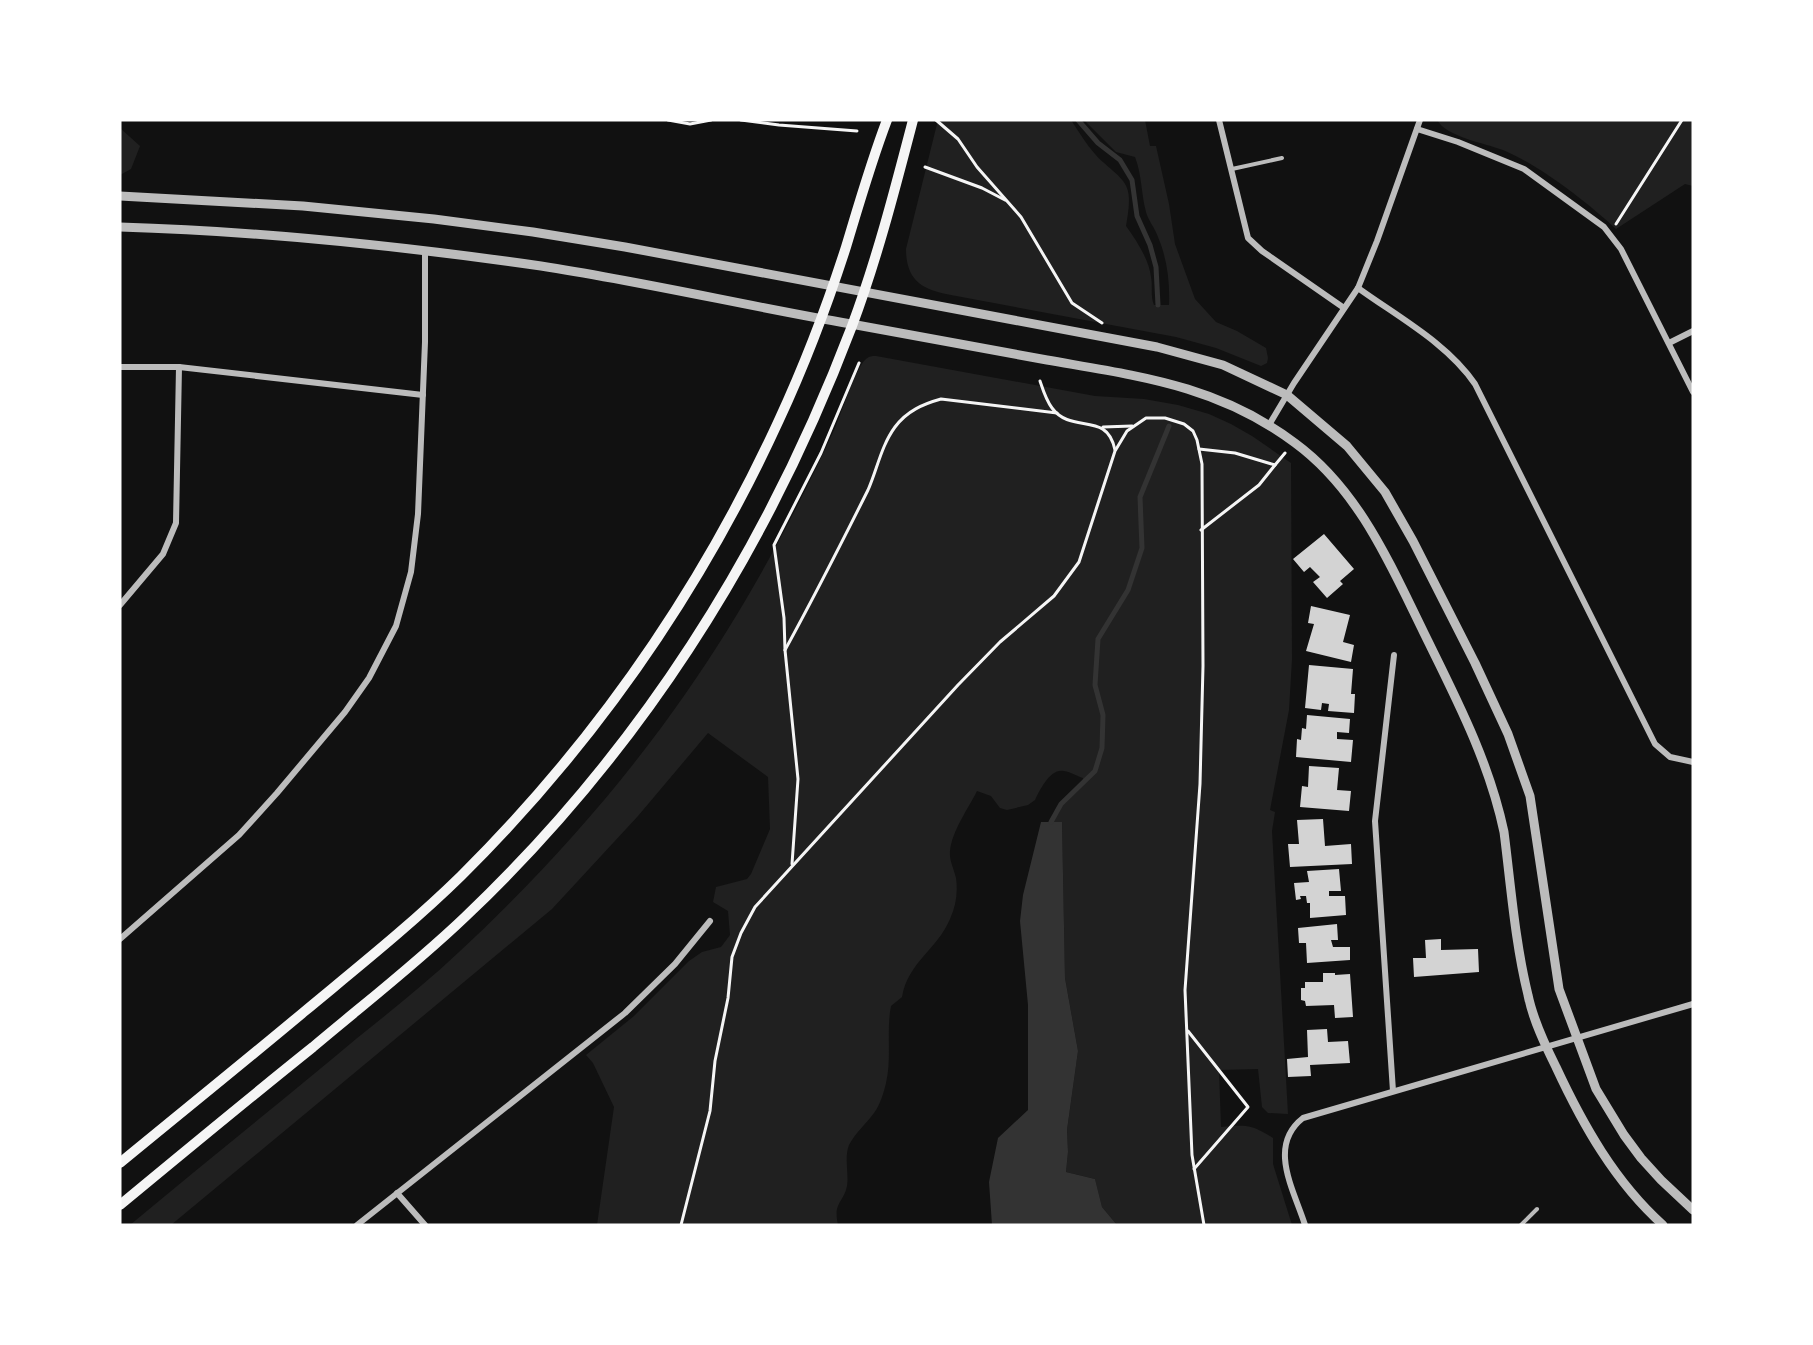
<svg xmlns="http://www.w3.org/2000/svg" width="1813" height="1345" font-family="'Fira Sans Condensed',sans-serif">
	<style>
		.green { fill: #202020 }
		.water { fill: #333 }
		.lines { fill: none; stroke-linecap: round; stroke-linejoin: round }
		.stream { stroke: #333; stroke-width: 5 }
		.building { fill: #d3d3d3 }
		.path { stroke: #f5f5f5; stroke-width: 3 }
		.service { stroke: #bcbcbc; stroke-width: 4 }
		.minor { stroke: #bcbcbc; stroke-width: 6 }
		.tertiary { stroke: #bcbcbc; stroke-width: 9 }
		.secondary { stroke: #f5f5f5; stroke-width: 10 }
	</style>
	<rect width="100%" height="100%" fill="#111"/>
	<g class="green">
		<path d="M938,120h133c8,12 15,24 24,34 9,11 28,22 32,34 4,11 1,26 -1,38 10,14 23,33 25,51 2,9 -1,18 3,28h15c1,-23 -2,-47 -11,-68 -3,-9 -10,-17 -12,-25 -5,-19 -4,-37 -11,-55l-19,-5 -32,-32h61l5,26h6l13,58 6,40 20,55 21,23 21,9 29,17 2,10 -1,5 -6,3 -45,-18 -40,-11 -225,-42c-28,-5 -45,-14 -45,-46z"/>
		<path d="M1437,120h256v66l-8,-2 -69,45c-29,-27 -77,-64 -113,-79 -19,-7 -56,-13 -66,-30z"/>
		<polygon points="120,128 140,146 131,169 120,175"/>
		<path d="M876,356l219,40 49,3 34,6 31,9 22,10 21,12 39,27 1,196 -3,51 -19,100 5,2 -3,19 16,283 -20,-1 -6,-6 -4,-38 -39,1 2,57c25,-2 30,-3 52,11v26l19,61h-175l-15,-18 -7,-28 -29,-7 2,-20 -1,-22 11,-79 -13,-73 -3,-155 -11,-1 10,-18 21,-19 1,-7c-6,-2 -12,-6 -19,-7 -14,-3 -24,19 -29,29l-7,5 -21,5 -7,-2 -9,-12 -14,-5c-9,18 -25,40 -27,60 -1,9 4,18 6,27 2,14 0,28 -6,41 -13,31 -42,43 -48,78l-11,9c-5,25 1,51 -5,77 -2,9 -6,22 -12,30 -8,11 -19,20 -25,32 -5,13 0,28 -2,41 -4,18 -14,16 -9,39h-241l17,-118 -21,-44 -7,-8 48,-39 55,-55 13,-9 19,-5 9,-12 -2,-24 -15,-9 3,-15 31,-8 4,-5 19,-45 -2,-52 -60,-44 -70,83 -86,93 -381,316h-41c75,-63 151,-123 226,-186 35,-28 70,-56 103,-87 84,-78 161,-164 227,-259 58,-83 106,-172 149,-265 6,-14 21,-61 31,-69 4,-3 5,-3 10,-3z"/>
	</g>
	<polygon class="water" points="1041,822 1062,822 1065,978 1078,1051 1067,1130 1068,1152 1066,1172 1095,1179 1102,1207 1117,1225 992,1225 989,1182 998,1138 1028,1110 1028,1005 1020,921 1023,895"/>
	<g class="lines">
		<g class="stream">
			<polyline points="1078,120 1098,143 1120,160 1132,180 1137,216 1150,245 1156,267 1158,305"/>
			<polyline points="1051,822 1061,804 1095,771 1102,748 1103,715 1095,685 1098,639 1128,590 1142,548 1140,497 1169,426"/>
		</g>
	</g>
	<g class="building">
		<polygon points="1324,534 1354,569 1340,581 1343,584 1327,598 1313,582 1320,577 1310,567 1304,572 1293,559"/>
		<polygon points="1311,606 1350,615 1343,642 1354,645 1351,662 1306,651 1314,624 1308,623"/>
		<polygon points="1309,665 1353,669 1351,694 1355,694 1354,713 1328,711 1329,704 1322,703 1321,710 1305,708"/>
		<polygon points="1307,715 1350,719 1349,733 1337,732 1337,739 1353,740 1351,762 1296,757 1297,739 1301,740 1302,728 1306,729"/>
		<polygon points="1309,766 1339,768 1337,790 1351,791 1349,811 1300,807 1302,786 1308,787"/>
		<polygon points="1323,819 1325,846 1351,844 1352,864 1290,867 1288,844 1299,844 1297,820"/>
		<polygon points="1339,869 1341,891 1329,891 1329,896 1345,896 1346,915 1310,918 1310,903 1307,903 1306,896 1300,896 1301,899 1296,900 1294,883 1309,882 1307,871"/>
		<polygon points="1337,924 1338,940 1331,940 1333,947 1350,947 1350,960 1307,963 1306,943 1299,943 1298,928"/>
		<polygon points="1441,939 1441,950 1478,949 1479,972 1414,977 1413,958 1426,958 1425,940"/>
		<polygon points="1323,973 1335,973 1335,975 1350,974 1353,1017 1335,1018 1334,1005 1306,1006 1305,1001 1301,1000 1301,988 1305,988 1305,982 1323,982"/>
		<polygon points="1327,1029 1328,1042 1348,1041 1350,1063 1310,1065 1311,1076 1288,1077 1287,1059 1308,1057 1307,1030"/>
	</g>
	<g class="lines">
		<g class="path">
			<polyline points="668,120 690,124 711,120"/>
			<polyline points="741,120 779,125 857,131"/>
			<polyline points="936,120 958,139 977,167 1021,217 1072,303 1102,323"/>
			<polyline points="925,167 982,188 1005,200"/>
			<polyline points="1616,224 1682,120"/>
			<path d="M1040,381c3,9 6,19 12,27 20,27 55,2 63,42"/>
			<polyline points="1103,427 1132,426"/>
			<polyline points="1199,449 1235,453 1275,465 1285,453"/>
			<polyline points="1201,530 1259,485 1275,465"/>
			<path d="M785,650c29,-53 56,-106 83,-160 9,-20 13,-44 27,-63 12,-16 28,-23 46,-28l116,14"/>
			<polyline points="792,864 798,779 785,650 784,618 774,545 821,453 859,363"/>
			<polyline points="1188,1031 1248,1107 1194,1169"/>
			<polyline points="681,1225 710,1111 715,1061 728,998 732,957 741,933 755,907 958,685 1000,642 1054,596 1079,562 1115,451 1127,431 1146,418 1165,418 1184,424 1193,431 1197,440 1202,464 1203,666 1200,784 1185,990 1192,1155 1204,1225"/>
		</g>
		<g class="service">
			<polyline points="1232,169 1282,158"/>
			<polyline points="1521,1225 1537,1209"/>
		</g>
		<g class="minor">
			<polyline points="1219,120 1248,238 1262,251 1344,308"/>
			<polyline points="1417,129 1458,142 1524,169 1604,227 1621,249 1693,392"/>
			<path d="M1358,288c40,29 89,55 117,96l180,360 15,13 23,5"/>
			<polyline points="1669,343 1693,331"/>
			<polyline points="120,367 179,367 423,395"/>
			<polyline points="1269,425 1294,383 1358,288 1377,241 1420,120"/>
			<polyline points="120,605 163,554 176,523 179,367"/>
			<polyline points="120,939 239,835 277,793 345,712 369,678 396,626 411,572 418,514 425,342 425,250"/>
			<polyline points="1393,1091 1375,821 1394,655"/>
			<polyline points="397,1193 425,1225"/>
			<polyline points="357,1225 625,1013 675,964 710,921"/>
			<path d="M1305,1225c-11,-35 -38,-79 -2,-107l390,-114"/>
		</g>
		<g class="tertiary">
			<polyline points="120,196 303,206 434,219 533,232 625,247 1157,347 1223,365 1287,395 1347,446 1385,492 1413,541 1475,663 1508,734 1530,796 1559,989 1596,1089 1624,1135 1641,1158 1661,1180 1693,1210"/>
			<path d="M120,227c141,4 281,19 421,39 104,16 206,40 310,58 65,12 130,24 196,36 91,16 171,25 248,83 64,47 95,121 129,190 32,65 65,128 80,199 7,55 11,110 24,163 5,25 17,50 28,72 27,58 59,115 107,158"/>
		</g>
		<g class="secondary">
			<path d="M120,1163c62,-51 124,-101 185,-152 53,-44 107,-87 156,-135 132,-131 240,-286 318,-456 26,-56 48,-114 67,-173 13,-43 25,-85 41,-127"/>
			<path d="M120,1205c64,-53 128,-106 193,-158 51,-43 104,-84 152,-130 175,-166 302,-367 387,-591 25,-67 43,-137 61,-206"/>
		</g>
	</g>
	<rect width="1813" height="1345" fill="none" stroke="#ffffff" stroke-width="243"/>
</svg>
